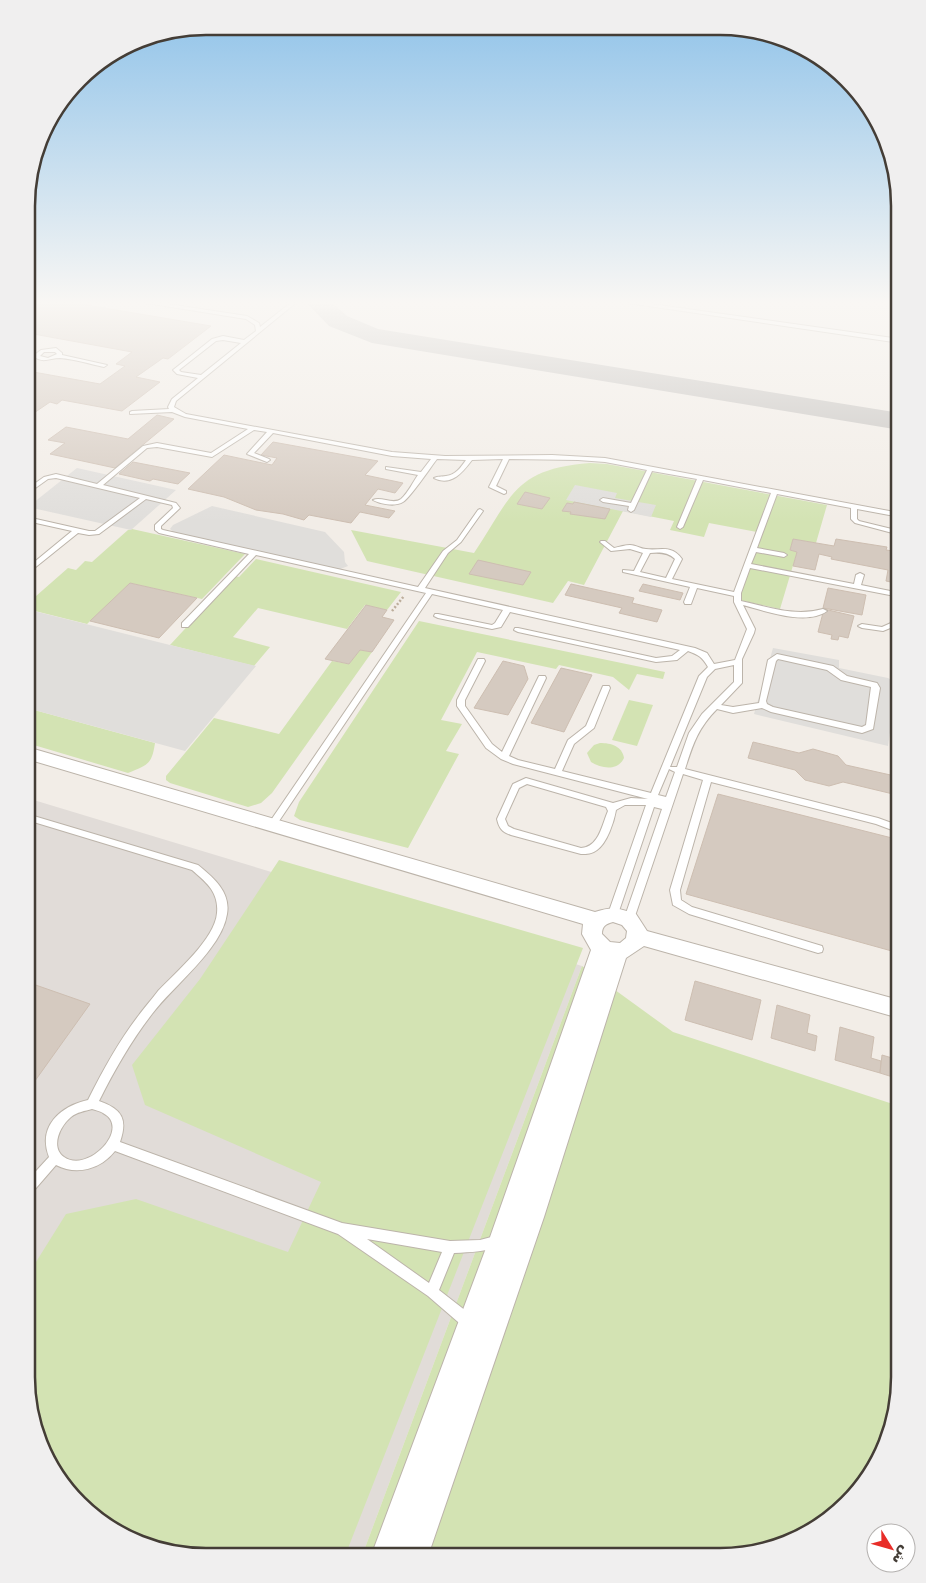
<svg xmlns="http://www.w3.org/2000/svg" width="926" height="1583" font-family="'DejaVu Sans',Vazirmatn,sans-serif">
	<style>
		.industrial { fill: #e1dcd8 }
		.green { fill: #d3e3b3 }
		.parking { fill: #e0dedb }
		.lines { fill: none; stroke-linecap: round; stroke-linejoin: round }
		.taxiway { fill: #c4c1be; fill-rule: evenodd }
		.building { fill: #d5cac0; stroke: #cdbeb1 }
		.lane-casing { stroke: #bcb4aa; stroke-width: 2 }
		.street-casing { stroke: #bcb4aa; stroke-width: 2 }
		.path { stroke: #bdae9c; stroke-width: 2.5; stroke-dasharray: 2 2; stroke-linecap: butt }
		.lane { fill: #fff; fill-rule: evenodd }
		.street { fill: #fff; fill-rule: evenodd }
		.rim { fill: none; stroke: #443d36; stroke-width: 2.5 }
	</style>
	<rect width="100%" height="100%" fill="#f2ede7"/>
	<polygon class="industrial" points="27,798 582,966 362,1556 183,1555 96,1519 40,1445 26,1377"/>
	<g class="green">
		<path d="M590,463l17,1 220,41 -11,38 -23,-4 -3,11 7,2 -17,57 -45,-10 22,-67 -48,-9 -5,14 -34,-7 4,-9 -51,-10 -39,74 -16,-4 -15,22 -186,-42 -16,-31 123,23c38,-57 40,-84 116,-90z"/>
		<polygon points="132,529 245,554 202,599 130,583 87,624 27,609 27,604 68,568 76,570 85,561 92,562 128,530"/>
		<polygon points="256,559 401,592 387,610 365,605 347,629 258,608 233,637 270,647 254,666 170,645 234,576 239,577"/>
		<polygon points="419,621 665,672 663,679 637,674 629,690 613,677 559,665 556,669 477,652 441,720 462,724 446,751 459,754 408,848 300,820 294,816 299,802"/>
		<polygon points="360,650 372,652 272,793 261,803 248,807 170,783 166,780 166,776 214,718 279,734 332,661 349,664"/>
		<polygon points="629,700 653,705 637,746 612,740"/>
		<path d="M27,708l128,35c-3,21 -7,22 -27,30l-101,-30z"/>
		<path d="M600,743c11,0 22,3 24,15 -6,13 -22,11 -33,4l-4,-9 7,-8z"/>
		<polygon points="279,860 583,948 345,1556 183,1555 96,1519 40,1445 26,1377 26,1278 66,1214 136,1199 288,1252 321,1182 145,1105 132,1065 200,979"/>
		<polygon points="582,966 673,1032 899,1106 899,1389 886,1445 863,1486 788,1543 720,1557 362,1556"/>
	</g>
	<g class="parking">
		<polygon points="77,468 176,490 131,530 28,507"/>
		<polygon points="575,485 617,493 615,498 656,505 651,517 566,500"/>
		<polygon points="212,506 325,532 344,552 345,562 348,566 338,570 176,534 170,529 173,525"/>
		<polygon points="30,610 170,645 256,666 185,751 27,708 27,612"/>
		<polygon points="773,648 839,660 839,668 888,678 897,683 888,746 754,714"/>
	</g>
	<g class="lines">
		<polygon class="taxiway" points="305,301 330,301 347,316 378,329 900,413 900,430 372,343 329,326"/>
	</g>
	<g class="building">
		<polygon points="28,301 63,301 211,326 168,359 163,358 136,377 160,382 122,411 62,400 57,404 50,402 31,415 27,415 28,371 100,384 125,366 116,364 132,352 28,333"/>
		<polygon points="157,415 174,419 115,468 50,454 65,443 48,440 66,427 128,439"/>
		<polygon points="273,442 378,461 365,475 403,483 395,493 378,489 365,505 395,511 389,518 360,512 351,523 309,515 304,520 283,514 256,510 224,497 188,489 224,455 272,465 277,458 261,455"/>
		<polygon points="133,462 190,473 178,484 153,479 150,481 119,474"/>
		<polygon points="525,492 550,498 542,509 517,504"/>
		<polygon points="574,502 610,509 605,519 570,514 571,512 562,511 567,503 573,504"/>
		<polygon points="793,539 834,546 836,539 887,547 886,550 900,552 900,584 886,581 888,570 831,559 832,557 819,554 815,570 793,566 797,552 790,550"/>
		<polygon points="478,560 531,572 523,585 469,574"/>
		<polygon points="130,583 197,598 159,638 90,621"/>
		<polygon points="571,584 634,598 632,603 662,610 657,622 619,613 622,608 565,595"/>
		<polygon points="643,584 683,593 680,600 639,591"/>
		<polygon points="828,588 866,595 862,615 823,608"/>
		<polygon points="366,605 387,610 382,617 394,620 372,652 360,650 349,664 325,659"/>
		<polygon points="824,609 854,616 848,638 839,636 838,640 831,639 832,635 818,632"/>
		<polygon points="503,661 524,666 528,679 508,715 474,708"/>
		<polygon points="561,668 592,675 564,732 531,723"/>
		<polygon points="753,742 799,753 813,749 838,756 846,765 895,776 893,794 843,782 829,786 805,780 795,770 748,758"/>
		<polygon points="718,794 900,840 899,953 686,894"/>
		<polygon points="695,981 761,1000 752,1040 685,1020"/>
		<polygon points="27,982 90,1004 27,1092"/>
		<polygon points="777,1005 810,1015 807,1033 817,1036 815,1051 771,1038"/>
		<polygon points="840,1027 874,1037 871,1058 881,1061 880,1073 835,1060"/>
		<polygon points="882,1055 899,1060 899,1079 880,1073"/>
	</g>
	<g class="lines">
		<defs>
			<g id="lane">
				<path d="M138,301h10l99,15 12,7 1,4 33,-26h5l-122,100 -2,6 12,7 206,38 53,4 107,-1 53,3 295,55v4l-43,-8v10l2,2 41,10v4l-45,-12 -4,-4v-11l-74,-14 -20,54 27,5 3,2 -3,2 -28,-5 -5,12 103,20 2,-9 4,-2 4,2 -3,10 39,8v4l-150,-29 -9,25v8c28,6 54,16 82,8l4,2c-20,15 -62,0 -84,-6l12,24 -1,4 -12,26v24l-21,22 12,2 26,-4 9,-43 9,-6 56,12 14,10 30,7 3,5 -7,41 -11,4 -91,-21 -9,-4 -29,5 -16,-4c-19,19 -24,35 -32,60l193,49 22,8v7l-24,-9 -165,-42 -31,108 1,10 11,7 130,39 1,3 -1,3 -4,1 -129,-39 -16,-9 -3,-15 33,-110 -20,-6 -49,145 -2,3 -3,1 -3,-1 -2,-3 38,-110 -8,-2 -36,107 -2,3 -3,1 -3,-1 -2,-3 38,-109h-21l-9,5c-2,12 -9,33 -19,40 -5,4 -10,4 -16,4l-70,-19c-9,-3 -12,-7 -14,-16l15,-33 1,-2 13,-6 87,25 18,-5 17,1 -135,-35 -12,-5 -15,-11 -29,-42v-6l21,-41h6l1,2 -20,39v6l27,38 10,8 36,-74 1,-2h6l1,2 -37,78 9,4 37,9 13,-29 18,-14 17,-40h6l1,2 -16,40 -20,16 -12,27 89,22 48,-117 9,-9c-6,-10 -9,-12 -20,-16l-11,9 -21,2 -138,-30 -4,-2 1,-2h3l138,30 16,-2 8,-6 -170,-38 -9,15 -9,2 -54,-11 -4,-2 1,-2h3l54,11 3,-2 8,-13 -71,-16 -157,233h-6l-2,-2 2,-2 157,-230 -170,-38 -68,72h-6v-4l67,-69 -90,-21 -4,-3v-5l18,-17 -1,-3 -26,-6 -47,35 -10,1 -11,-2 -51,41v-6l45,-37 -45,-10v-4l62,14h6l45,-33 -84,-20 -8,1 -21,15v-5l17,-12 12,-3 41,10 46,-38 14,-3 54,10 37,-24 -63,-12 -13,-5 -42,2v-2l2,-1 37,-2 -1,-2 4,-8 26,-21 -21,-4 -4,-4 39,-31 11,-3 21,4 12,-9 -1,-6 -9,-6 -106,-17zM223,340l18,3 -40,32 -20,-3 -2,-2 37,-29zM254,430l13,2 -20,22 20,8 3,-2 -1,-1 -15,-6 19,-20 119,23 39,3 -10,13 -35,-5v2l32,6c-5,7 -10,18 -17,24 -8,6 -20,-3 -28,1 7,4 22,7 30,2 7,-4 27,-34 34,-43l29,1c-5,7 -10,15 -20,16 -5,1 -8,0 -12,2 17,9 29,-6 38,-18l31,-1 -14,28 15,7 2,-1v-2l-10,-5 13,-27 69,1 27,2 42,8 -16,33 -28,-5 -3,2 3,2 26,4 -1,4 3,2 3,-2 18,-39 45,8 -20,48 3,2 3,-2 20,-47 68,13 -37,99 -62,-13 10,-20c-11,-15 -22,-8 -36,-10 -5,0 -10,-4 -16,-4 -5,0 -11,2 -16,3l-9,-7h-4l-1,1 11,9 19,-2 13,4 -9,18 -11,-1v2l67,15 -6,15 1,2h6l6,-16 37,8v6l13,27 -12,31 -21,4 -7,-11 -12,-5 -270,-60 23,-35 13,-11 22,-31 -3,-2 -2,1 -21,30 -14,11 -25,36 -255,-57 -2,-1v-3l19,-18 -4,-5 -73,-18 44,-37 10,-1 55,10zM650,553c9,-1 18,-1 25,6l-9,19 -26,-6zM778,659l49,11 14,10 30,7 -5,38 -4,2 -89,-20 -6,-3 -1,-3 10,-40zM734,665v17l-32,32 -13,19 -12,34h-7l37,-90 8,-8zM669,769l6,3 -9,25 -8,-2zM527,784l79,23 2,4c-6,14 -9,36 -27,37l-67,-19 -6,-3 -3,-7 14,-31z"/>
				<polygon points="619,301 630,301 900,339 900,343 621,302"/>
				<path d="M56,348l6,5v2l45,10 -3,2c-14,-3 -30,-8 -44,-9 -10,0 -17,6 -27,-2l8,-6zM44,352h11l2,2 -9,4 -8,-2z"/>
				<polygon points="900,619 900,624 883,631 862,628 858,626 862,624 882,627"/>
				<path d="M27,814l171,51c15,12 33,27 29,49 -5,35 -54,72 -75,100 -21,27 -38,57 -53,87 23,8 29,18 21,41l222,81 108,18 30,-1 19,-5 4,2 2,4 -2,4c-16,7 -32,7 -49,8l-15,37 36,28 1,5 -1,5 -5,1 -5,-1 -37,-32 -90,-62 -223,-83c-14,18 -38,25 -59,14l-26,30 -4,2v-15l23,-25c-12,-31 12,-51 39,-57 15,-30 31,-59 51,-85 6,-8 13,-16 19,-24 18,-19 57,-52 59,-78 2,-21 -11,-31 -25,-43l-165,-50zM92,1109c3,1 8,2 11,4 29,15 -15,61 -39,44 -14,-10 -4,-31 7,-40 6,-5 14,-6 21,-8zM367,1239l75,13 -13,31z"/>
			</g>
			<path id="street" d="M27,747l568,165c18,-6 23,-4 41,2l11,17 252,69v18l-255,-72 -18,12 -82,259 -116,339h-57l118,-316 102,-290 -9,-16 1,-10 -556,-165zM613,922l9,3 5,6 -1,7 -6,5 -10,-1 -8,-8c0,-8 4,-10 11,-12z"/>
		</defs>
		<use href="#lane" class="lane-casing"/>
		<use href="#street" class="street-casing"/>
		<polyline class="path" points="392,611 404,596"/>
		<use href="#lane" class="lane"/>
		<use href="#street" class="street"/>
	</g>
	<linearGradient id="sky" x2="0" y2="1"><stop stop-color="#8ec2e9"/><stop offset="0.58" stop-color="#f9f7f4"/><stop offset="1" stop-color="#f9f7f4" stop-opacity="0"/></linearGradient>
	<rect width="926" height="522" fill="url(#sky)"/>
	<path d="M0 0H926V1583H0ZM206 35H720A171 171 0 0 1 891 206V1377A171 171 0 0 1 720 1548H206A171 171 0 0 1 35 1377V206A171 171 0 0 1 206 35Z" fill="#f0efef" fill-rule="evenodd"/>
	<path class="rim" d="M206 35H720A171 171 0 0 1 891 206V1377A171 171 0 0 1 720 1548H206A171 171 0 0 1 35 1377V206A171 171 0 0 1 206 35Z"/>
	<g transform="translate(891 1548) rotate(127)"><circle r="24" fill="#ffffff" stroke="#b4b1af"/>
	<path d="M0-4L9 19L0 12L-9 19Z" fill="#e82d28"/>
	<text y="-8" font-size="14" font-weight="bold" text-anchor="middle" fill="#443d36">ش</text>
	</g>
</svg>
